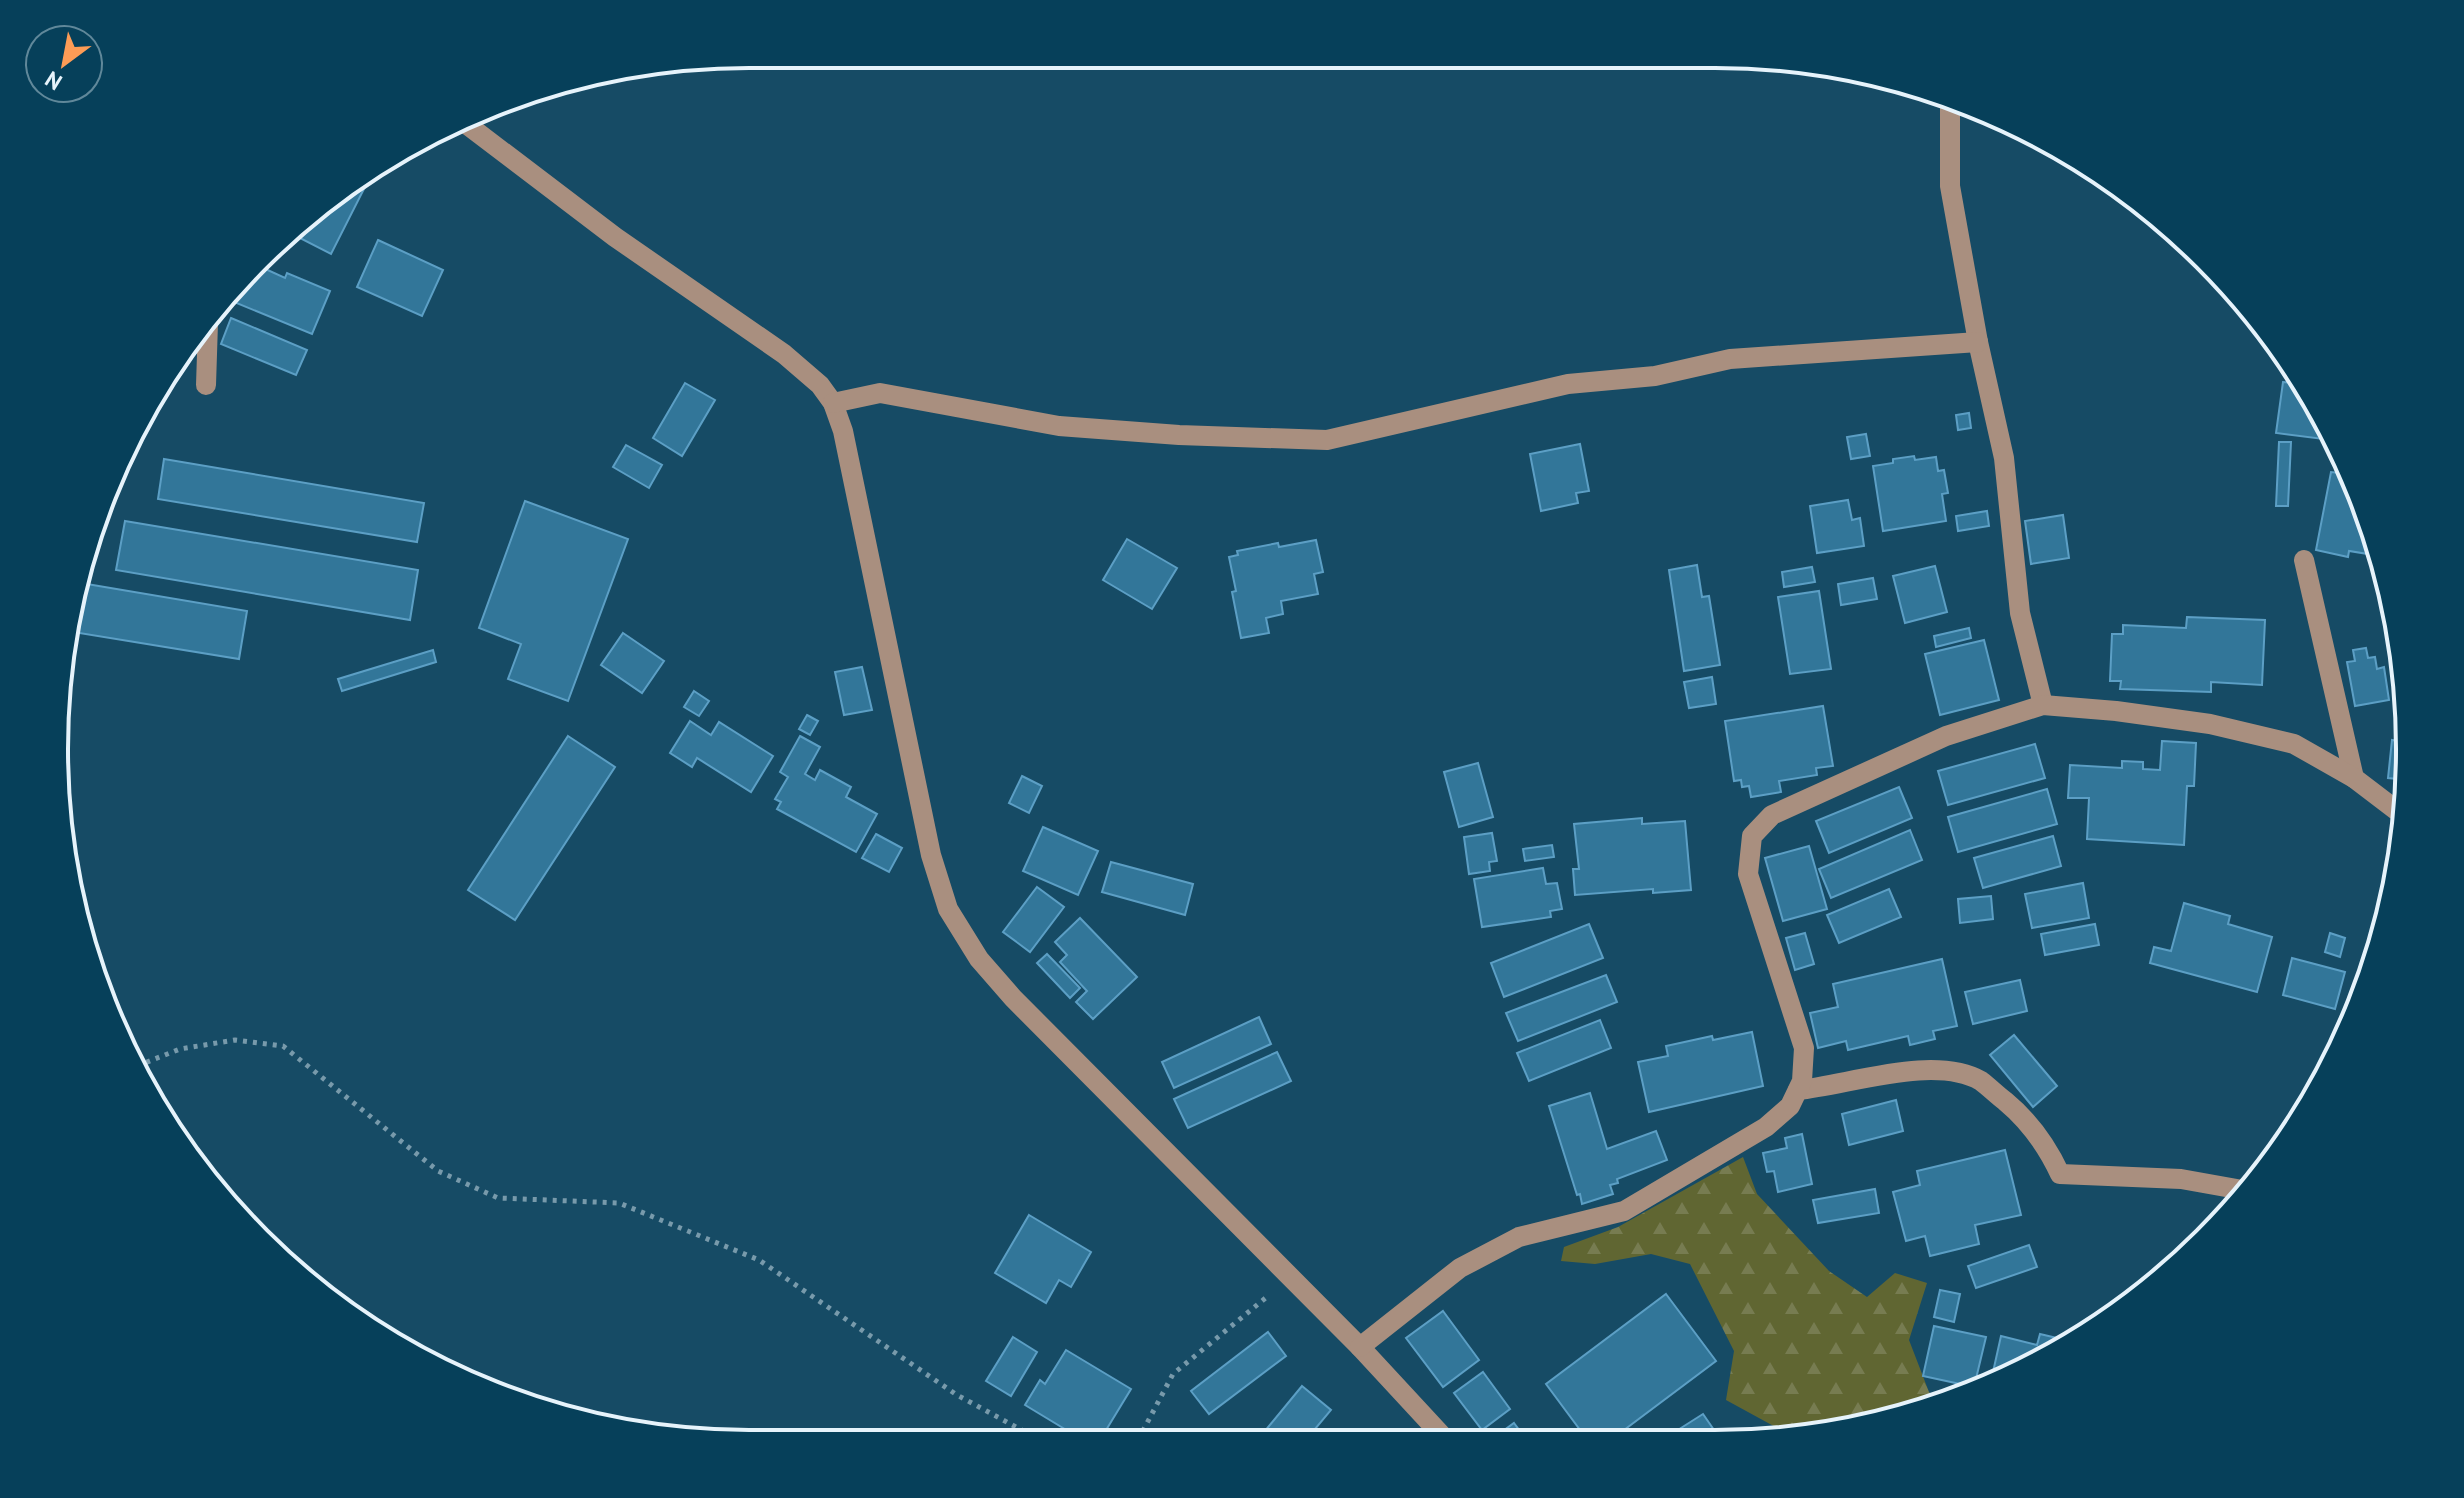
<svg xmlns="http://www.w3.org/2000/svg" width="2464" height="1498" font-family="'PT Sans',sans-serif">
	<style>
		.forest { fill: url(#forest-firs) }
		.building { fill: #327699; stroke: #5c9fc5; stroke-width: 2 }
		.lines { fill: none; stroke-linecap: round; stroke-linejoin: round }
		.path { stroke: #789aab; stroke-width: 5; stroke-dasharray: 4 6; stroke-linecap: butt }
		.minor { stroke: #a98f7f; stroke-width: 20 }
		.rim { fill: none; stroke: #e6f3fb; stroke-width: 4 }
	</style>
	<defs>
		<pattern id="forest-firs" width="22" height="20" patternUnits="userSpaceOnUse" patternTransform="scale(2)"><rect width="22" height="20" fill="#606632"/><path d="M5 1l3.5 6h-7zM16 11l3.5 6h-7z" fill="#777c51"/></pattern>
	</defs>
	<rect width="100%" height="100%" fill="#164b65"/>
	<polygon class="forest" points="1743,1157 1757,1194 1829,1271 1867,1297 1895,1273 1927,1283 1909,1340 1929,1392 1939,1402 1895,1420 1794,1437 1726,1400 1734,1351 1690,1264 1651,1254 1595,1264 1561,1261 1564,1247 1618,1227"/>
	<g class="building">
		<polygon points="372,173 331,254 292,234 326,197"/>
		<polygon points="378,240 443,270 422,316 357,287"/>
		<polygon points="261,267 285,278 287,273 330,291 312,334 234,302 237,292"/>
		<polygon points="231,318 307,350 296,375 221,344"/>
		<polygon points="2283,382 2305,384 2317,401 2332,435 2331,440 2276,433"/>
		<polygon points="685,383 715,400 682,456 653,438"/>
		<polygon points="1969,413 1971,428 1958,430 1956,415"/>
		<polygon points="1866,434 1870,456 1851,459 1847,437"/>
		<polygon points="2279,442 2291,442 2288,506 2276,506"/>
		<polygon points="1580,444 1589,491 1576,493 1578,503 1541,511 1530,454"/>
		<polygon points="626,445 662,465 649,488 613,467"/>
		<polygon points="1914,456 1915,460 1936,457 1938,471 1944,470 1948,493 1942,494 1946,521 1883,531 1873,466 1893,463 1893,459"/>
		<polygon points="164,459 424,503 417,542 158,499"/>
		<polygon points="2341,462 2345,463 2373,525 2378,547 2370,546 2368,554 2349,551 2348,557 2316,550 2331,472 2339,473"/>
		<polygon points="1848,500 1852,520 1860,518 1864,546 1817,553 1810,506"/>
		<polygon points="525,501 628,539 568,701 508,679 521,644 479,628"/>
		<polygon points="1987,511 1989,526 1958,531 1956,516"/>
		<polygon points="2063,515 2069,558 2031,564 2025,521"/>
		<polygon points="125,521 418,570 410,620 116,570"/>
		<polygon points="1127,539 1177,568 1152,609 1103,580"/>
		<polygon points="1316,540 1323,572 1314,574 1318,594 1281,601 1283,614 1266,618 1269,633 1241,638 1232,592 1236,591 1229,557 1238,555 1237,551 1278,543 1279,547"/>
		<polygon points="1697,565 1702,597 1709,596 1720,665 1684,671 1669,570"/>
		<polygon points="1935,566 1947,612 1905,623 1893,576"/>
		<polygon points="1812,567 1815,582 1784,587 1782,572"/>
		<polygon points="1873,578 1877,599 1841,605 1838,584"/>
		<polygon points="81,583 247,611 239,659 73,632"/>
		<polygon points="1819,591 1831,669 1790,674 1778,597"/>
		<polygon points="2187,617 2265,620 2262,685 2211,682 2211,692 2120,689 2121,681 2110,681 2112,634 2123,634 2123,625 2186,628"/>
		<polygon points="1969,628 1971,638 1936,647 1934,636"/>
		<polygon points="623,633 664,661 642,693 601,665"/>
		<polygon points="1984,640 1999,700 1940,715 1925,654"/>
		<polygon points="2366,648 2368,658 2375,657 2377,669 2384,667 2389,700 2355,706 2347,662 2355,661 2353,650"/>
		<polygon points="433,650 436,662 342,691 338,679"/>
		<polygon points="862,667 872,710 844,715 835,672"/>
		<polygon points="1712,677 1716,704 1689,708 1684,682"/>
		<polygon points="694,691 709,701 699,716 684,707"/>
		<polygon points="1823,706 1833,766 1816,768 1817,775 1779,781 1781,792 1751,797 1749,786 1742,787 1741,780 1734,781 1725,721"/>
		<polygon points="807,715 818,721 810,735 799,729"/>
		<polygon points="690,721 711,735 719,722 773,756 751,792 697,758 692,767 670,753"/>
		<polygon points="568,736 615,767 515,920 468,890"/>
		<polygon points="800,736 820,747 805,774 815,780 820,770 851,787 846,797 877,814 856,852 777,809 781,802 775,799 788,777 780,772"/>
		<polygon points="2392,740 2407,742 2408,780 2388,778"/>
		<polygon points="2162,741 2196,743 2194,786 2187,786 2184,845 2087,839 2089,798 2068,798 2070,765 2122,768 2122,761 2143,762 2143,769 2160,770"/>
		<polygon points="2035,744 2045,778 1948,805 1938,771"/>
		<polygon points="1478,763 1493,817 1459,827 1444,772"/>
		<polygon points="1022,776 1042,786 1029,813 1009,803"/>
		<polygon points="1899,787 1912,818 1829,853 1816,821"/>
		<polygon points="2047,789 2057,824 1958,852 1948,817"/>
		<polygon points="1642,818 1642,824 1685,821 1691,890 1653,893 1653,889 1575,895 1573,869 1579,869 1574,824"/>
		<polygon points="1043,827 1098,851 1078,895 1023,871"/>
		<polygon points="1910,830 1922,860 1831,898 1819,869"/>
		<polygon points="1492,833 1497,861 1489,862 1490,871 1469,874 1464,837"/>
		<polygon points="876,834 902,848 889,872 862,858"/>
		<polygon points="2053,836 2061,866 1983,888 1974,858"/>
		<polygon points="1552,845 1554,857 1525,861 1523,849"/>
		<polygon points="1809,846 1827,909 1783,921 1765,858"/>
		<polygon points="1111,862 1193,884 1185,915 1102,892"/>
		<polygon points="1543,868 1546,884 1557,883 1562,909 1550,911 1551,917 1482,927 1474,879"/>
		<polygon points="2083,883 2089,918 2032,928 2025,894"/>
		<polygon points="1037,887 1064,907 1030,952 1003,932"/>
		<polygon points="1889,889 1901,917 1839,943 1827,915"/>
		<polygon points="1991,896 1993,919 1960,923 1958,899"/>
		<polygon points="2184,903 2230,916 2228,924 2272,937 2257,992 2150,963 2154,947 2171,951"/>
		<polygon points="1080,918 1137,977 1093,1019 1076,1002 1087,991 1060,962 1067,955 1055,942"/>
		<polygon points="1589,924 1603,958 1504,997 1491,963"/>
		<polygon points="2095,924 2099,945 2045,955 2041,934"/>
		<polygon points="1805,933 1814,964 1795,970 1786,938"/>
		<polygon points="2330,933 2345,938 2340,957 2325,952"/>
		<polygon points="1047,954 1080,988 1070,998 1037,963"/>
		<polygon points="2292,958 2345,972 2335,1009 2283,995"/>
		<polygon points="1942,959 1957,1026 1933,1031 1935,1039 1910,1045 1908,1036 1848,1050 1846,1041 1818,1048 1810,1013 1838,1007 1833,984"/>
		<polygon points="1606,975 1617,1002 1518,1041 1506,1013"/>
		<polygon points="2020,980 2027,1011 1973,1024 1965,992"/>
		<polygon points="1259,1017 1271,1044 1174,1088 1162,1062"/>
		<polygon points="1600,1020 1611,1048 1529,1081 1517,1053"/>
		<polygon points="1752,1032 1763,1086 1649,1112 1638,1062 1668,1056 1666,1046 1712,1036 1713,1040"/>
		<polygon points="2014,1035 2057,1086 2033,1107 1990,1055"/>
		<polygon points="1277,1052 1291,1081 1188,1128 1174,1099"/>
		<polygon points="1590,1093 1607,1149 1656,1131 1667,1160 1617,1179 1618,1183 1610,1185 1613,1194 1582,1204 1580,1194 1577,1195 1549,1106"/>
		<polygon points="1896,1100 1903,1131 1849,1145 1842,1114"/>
		<polygon points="1802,1134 1812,1184 1778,1192 1774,1171 1767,1172 1763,1153 1787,1148 1785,1138"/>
		<polygon points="2005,1150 2021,1215 1975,1225 1979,1244 1930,1256 1925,1236 1906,1241 1893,1192 1920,1185 1917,1171"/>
		<polygon points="1875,1189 1879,1213 1818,1223 1813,1200"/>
		<polygon points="1029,1215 1091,1252 1071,1287 1059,1280 1046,1303 995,1273"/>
		<polygon points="2029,1245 2037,1267 1976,1288 1968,1266"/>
		<polygon points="1940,1290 1960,1294 1954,1322 1934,1317"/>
		<polygon points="1666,1294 1716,1361 1608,1442 1589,1442 1546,1384"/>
		<polygon points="1443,1311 1479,1360 1443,1387 1406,1338"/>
		<polygon points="1934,1326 1986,1337 1974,1387 1923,1376"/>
		<polygon points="1268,1332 1286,1356 1209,1414 1191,1391"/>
		<polygon points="2040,1334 2074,1342 2062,1351 1991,1381 2001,1336 2037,1345"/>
		<polygon points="1013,1337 1037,1352 1011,1396 986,1381"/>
		<polygon points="1066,1350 1131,1389 1100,1440 1083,1440 1025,1405 1040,1380 1045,1384"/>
		<polygon points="1483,1372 1510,1409 1482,1430 1454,1393"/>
		<polygon points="1302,1386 1331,1410 1305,1441 1264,1441 1260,1437"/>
		<polygon points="1703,1414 1714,1430 1695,1442 1659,1442"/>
		<polygon points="1514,1423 1528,1442 1489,1441"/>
	</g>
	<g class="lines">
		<g class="path">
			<polyline points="137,1066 180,1049 235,1040 283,1046 438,1171 498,1198 619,1203 759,1260 957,1395 1040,1440"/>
			<polyline points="1138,1440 1173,1374 1268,1296"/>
		</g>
		<g class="minor">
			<polyline points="1950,99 1950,186 1978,342 2004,458 2020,613 2043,705"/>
			<polyline points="465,123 615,237 784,354 820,385 833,403 843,431 931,855 948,909 979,959 1013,998 1360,1347 1447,1441"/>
			<polyline points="206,385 208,323"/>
			<polyline points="833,403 880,393 1059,426 1179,435 1327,440 1568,384 1655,376 1730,359 1978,342"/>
			<polyline points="2304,560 2354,778"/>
			<path d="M1798,1090c51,-5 136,-36 183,-9 8,6 16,14 24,20 24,20 42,45 55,73l121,5 67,12"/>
			<polyline points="1360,1347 1460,1268 1519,1237 1624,1211 1766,1127 1790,1106 1802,1081 1804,1048 1748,874 1752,836 1772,815 1946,736 2043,705 2116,711 2210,724 2294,744 2354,778 2396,810 2406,811"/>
		</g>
	</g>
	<path d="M0 0H2464V1498H0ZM749 68H1715A681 681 0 0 1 2396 749V749A681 681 0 0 1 1715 1430H749A681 681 0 0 1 68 749V749A681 681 0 0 1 749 68Z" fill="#06405a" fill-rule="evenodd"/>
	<path class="rim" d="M749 68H1715A681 681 0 0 1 2396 749V749A681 681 0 0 1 1715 1430H749A681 681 0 0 1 68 749V749A681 681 0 0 1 749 68Z"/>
	<g transform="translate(64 64) rotate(212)"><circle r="38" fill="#06405a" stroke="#60889a" stroke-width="2"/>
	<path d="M0-6L14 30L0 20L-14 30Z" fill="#fd9c56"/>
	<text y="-12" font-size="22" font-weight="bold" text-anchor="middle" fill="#e6f3fb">N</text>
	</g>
</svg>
